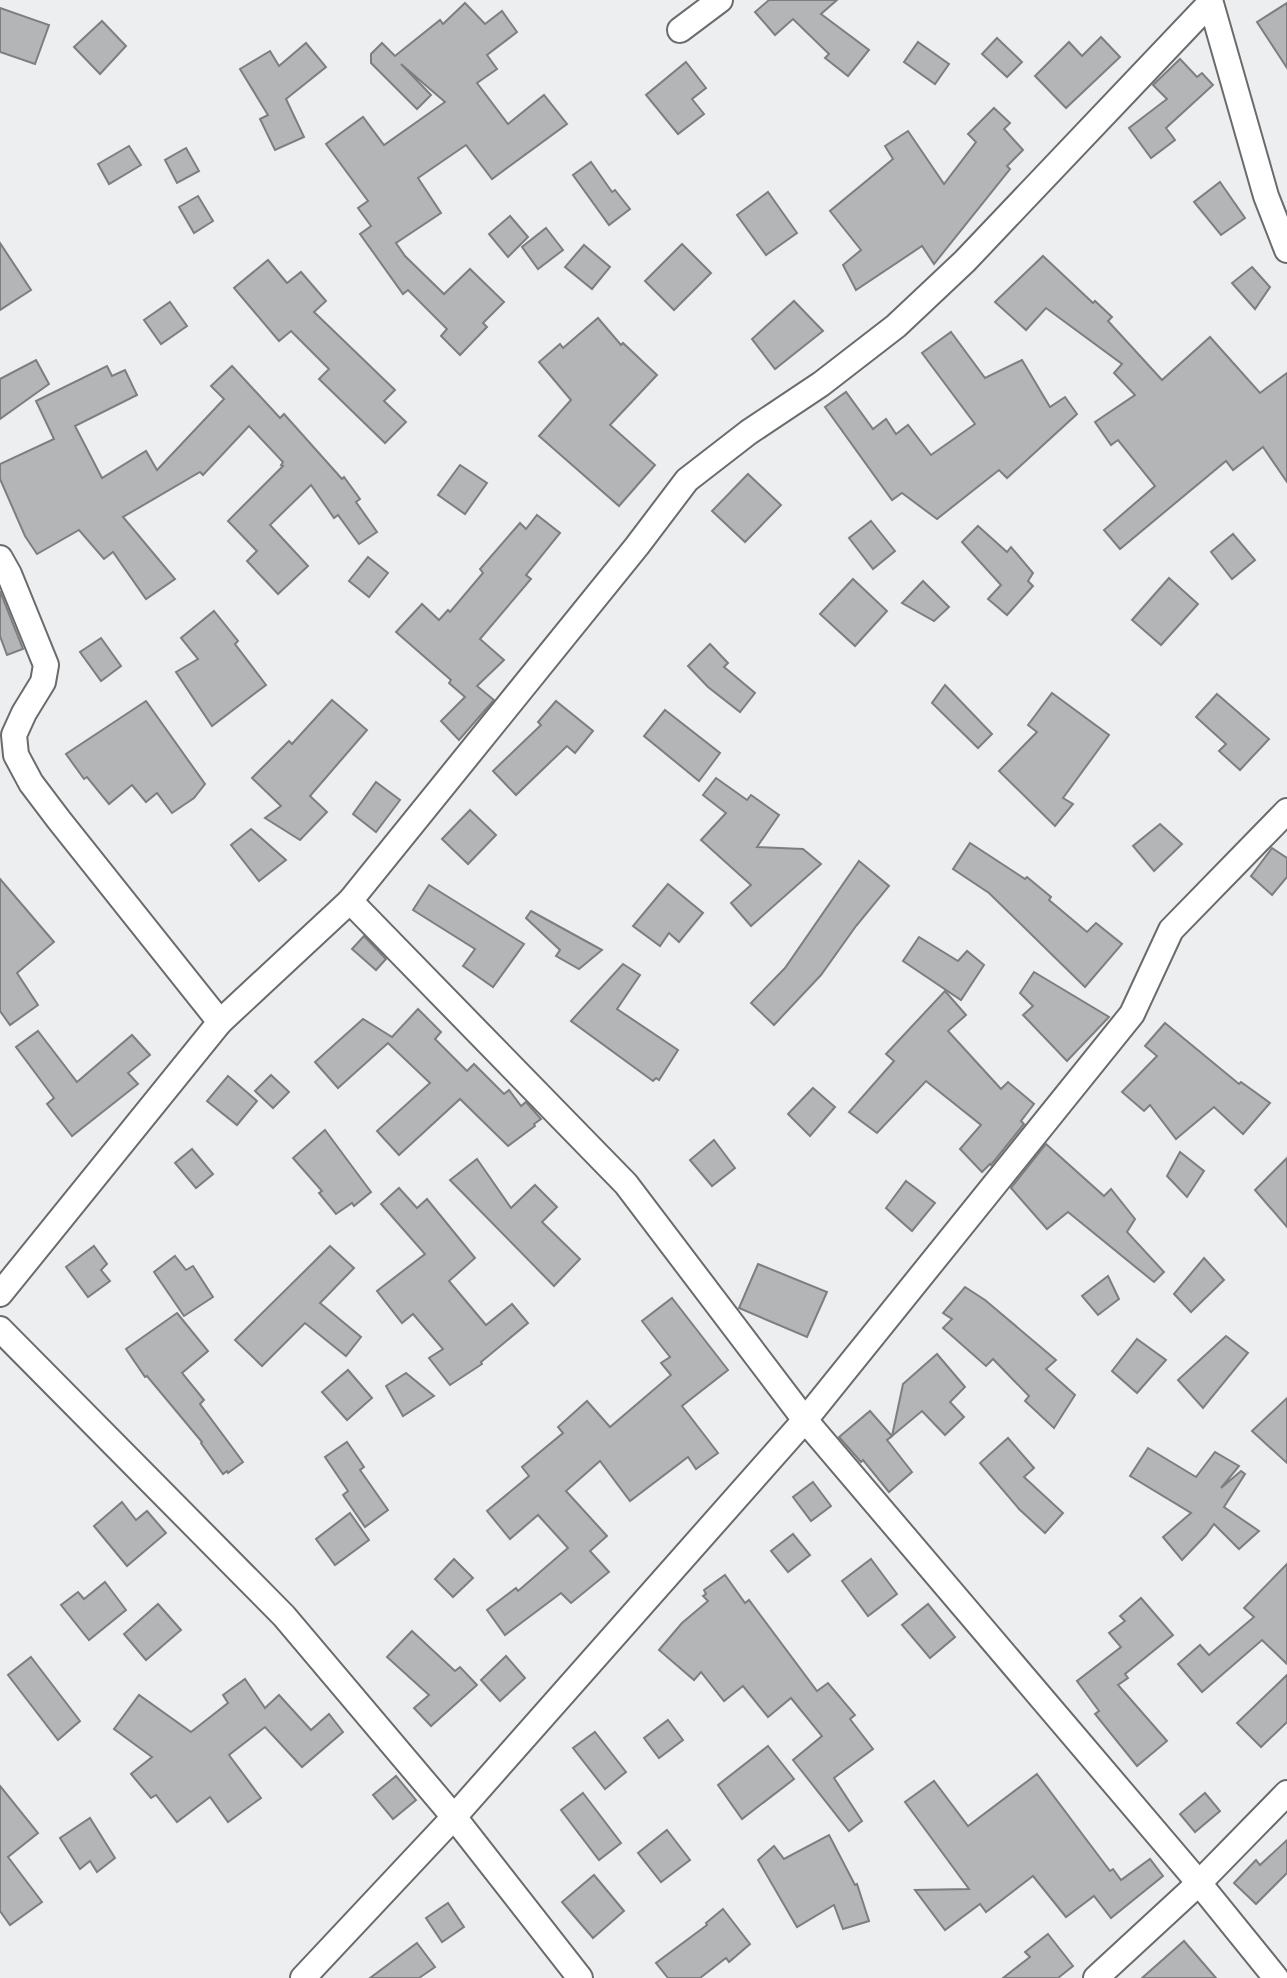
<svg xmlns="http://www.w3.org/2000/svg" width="1287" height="1978" font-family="Raleway,sans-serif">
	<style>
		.building { fill: #b4b5b6; stroke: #7d7e80; stroke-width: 2 }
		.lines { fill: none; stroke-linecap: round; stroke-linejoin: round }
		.street-casing { stroke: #6a6b6c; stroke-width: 28 }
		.street { stroke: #fff; stroke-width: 24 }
	</style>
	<rect width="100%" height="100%" fill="#edeef0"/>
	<g class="building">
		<polygon points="769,0 837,0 821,14 869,50 848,76 825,58 829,54 793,19 775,35 755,12"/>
		<polygon points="465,3 485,24 502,11 517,32 487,55 497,69 477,83 508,124 544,95 567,124 492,179 466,145 418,178 441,213 396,243 405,256 444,294 470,269 504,302 483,323 487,327 460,355 441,336 447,329 408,290 403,294 360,234 371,226 358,208 368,201 326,144 363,117 384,145 445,102 401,64 431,95 417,109 371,63 371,54 382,43 395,56 440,20 443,24"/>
		<polygon points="1287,3 1287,68 1257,22"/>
		<polygon points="0,8 49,25 35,64 0,52"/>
		<polygon points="102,21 126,46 100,74 74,47"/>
		<polygon points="1101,37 1120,57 1066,108 1035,76 1069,42 1082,56"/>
		<polygon points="997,38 1022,62 1007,77 982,54"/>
		<polygon points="918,42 949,64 935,84 904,62"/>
		<polygon points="306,43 326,67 286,99 304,137 275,150 260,119 268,115 240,69 270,51 279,66"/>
		<polygon points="1180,59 1197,77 1202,73 1213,85 1166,128 1175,140 1151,158 1129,128 1167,99 1153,85"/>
		<polygon points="686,62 706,88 692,99 704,114 678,134 646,95"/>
		<polygon points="994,108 1010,123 1004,129 1023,150 1007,166 1010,169 934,264 922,246 856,290 843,265 861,250 830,211 893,159 885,146 908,131 944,184 976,142 968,134"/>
		<polygon points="129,146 141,165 109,184 98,164"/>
		<polygon points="186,148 199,171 177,183 165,160"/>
		<polygon points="591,162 612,192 615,190 630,209 609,225 573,175"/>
		<polygon points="1220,182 1245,218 1221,235 1194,202"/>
		<polygon points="768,192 797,233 766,255 737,215"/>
		<polygon points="198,196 213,221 194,233 179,207"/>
		<polygon points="510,216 528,237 508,257 489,234"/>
		<polygon points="546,228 563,250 538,269 522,247"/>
		<polygon points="0,243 31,290 0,310"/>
		<polygon points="682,244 711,273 674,310 645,281"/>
		<polygon points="584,245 610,267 592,289 565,267"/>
		<polygon points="1043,256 1093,303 1095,301 1112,317 1108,321 1162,380 1210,337 1260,393 1287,373 1287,482 1263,447 1233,470 1226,461 1120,549 1104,530 1155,486 1118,440 1111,445 1095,422 1135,395 1114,373 1122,364 1046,308 1026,330 995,302"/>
		<polygon points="268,260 287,283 301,272 326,301 314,312 395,390 384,401 406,422 385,443 319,379 329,369 291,331 279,341 234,288"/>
		<polygon points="1252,267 1270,287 1255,309 1232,283"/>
		<polygon points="794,301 823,331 775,369 752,339"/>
		<polygon points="170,302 187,326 161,344 144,320"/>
		<polygon points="598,318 621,345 623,343 657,375 610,425 655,465 619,506 539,436 571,400 539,362 560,344 563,348"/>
		<polygon points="951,332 985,378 1022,360 1050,407 1065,397 1077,414 1007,478 999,470 937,519 902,493 892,500 825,407 846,392 873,429 886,419 896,434 908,425 931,455 975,424 922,353"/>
		<polygon points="36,360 49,384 0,419 0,379"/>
		<polygon points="107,366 112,376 125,370 137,395 75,426 102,478 146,451 157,470 224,399 211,386 232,366 280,418 284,414 342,479 344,477 360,499 356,502 377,532 359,544 338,515 334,518 311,485 270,525 308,566 278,594 247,561 257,551 228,521 283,466 281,465 283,462 249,426 203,475 200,472 123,517 175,579 146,599 113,552 104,559 79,530 37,554 25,536 0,479 0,464 54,439 36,401"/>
		<polygon points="460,465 487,483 465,514 438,495"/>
		<polygon points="748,474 781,505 745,542 712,511"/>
		<polygon points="537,515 560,533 526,575 531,579 480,639 504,660 477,686 494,700 459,740 441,721 465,697 449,683 451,680 396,632 422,604 439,620 448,610 450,612 483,573 480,569 520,523 526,529"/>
		<polygon points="871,521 895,551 873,569 849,538"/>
		<polygon points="978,526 1007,552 1011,547 1033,573 1028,581 1033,586 1007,615 988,599 1001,585 962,542"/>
		<polygon points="1233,534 1255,560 1232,579 1211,552"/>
		<polygon points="368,557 388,573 369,597 349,581"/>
		<polygon points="1169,578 1198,604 1161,645 1132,620"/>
		<polygon points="853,579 887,611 855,646 820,614"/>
		<polygon points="923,581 949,607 934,621 902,603"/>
		<polygon points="0,591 23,649 7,655 0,636"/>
		<polygon points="214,611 238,641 235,644 266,685 212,726 176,672 198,659 181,638"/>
		<polygon points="101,638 121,666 101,681 80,652"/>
		<polygon points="710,644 728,663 724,667 755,693 740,712 708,687 688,666"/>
		<polygon points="945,685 992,734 978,748 932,703"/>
		<polygon points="1052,693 1109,735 1063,798 1073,804 1055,826 999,771 1037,732 1028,725"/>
		<polygon points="1217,694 1269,739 1240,770 1219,751 1226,744 1196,717"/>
		<polygon points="332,700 367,730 310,796 327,812 300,840 265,818 281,806 252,778 289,741 292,744"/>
		<polygon points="146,701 205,784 194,798 172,813 157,793 146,802 132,785 109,804 87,777 84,779 66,754"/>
		<polygon points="556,701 593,731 575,753 567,746 516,795 493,771 541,725 538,722"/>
		<polygon points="665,710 720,753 699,781 644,736"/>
		<polygon points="716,778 747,800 751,795 779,815 757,847 803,849 821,864 751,926 731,903 751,885 701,840 726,813 703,795"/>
		<polygon points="376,782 400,800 376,832 353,814"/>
		<polygon points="470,810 496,835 468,864 442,839"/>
		<polygon points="1160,824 1182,844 1154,871 1133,846"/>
		<polygon points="251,829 286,860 259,881 231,845"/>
		<polygon points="970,843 1025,879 1027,877 1051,897 1049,900 1087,932 1096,923 1122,944 1085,987 989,893 953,869"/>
		<polygon points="1272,848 1287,858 1287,877 1272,895 1251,876"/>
		<polygon points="859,861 889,886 856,926 821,975 774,1025 751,1003 785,968"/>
		<polygon points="0,879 54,942 17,973 38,1005 10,1025 0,1011"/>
		<polygon points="668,884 703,913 679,942 669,933 660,946 633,926"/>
		<polygon points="429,885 524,944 493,987 463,966 475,949 413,910"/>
		<polygon points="531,911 602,950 579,969 556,956 560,950 526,918"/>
		<polygon points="364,936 386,959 376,970 352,949"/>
		<polygon points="919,937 958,961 967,951 984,965 961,1000 903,961"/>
		<polygon points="623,964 640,975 617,1009 678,1050 659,1080 656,1078 653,1081 571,1021"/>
		<polygon points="1034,972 1109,1017 1067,1061 1023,1015 1033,1006 1020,993"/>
		<polygon points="945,991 966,1015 948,1031 1001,1089 1008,1082 1034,1104 1021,1121 1024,1124 991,1165 990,1164 982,1172 960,1149 981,1125 926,1081 877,1133 849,1112 894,1061 886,1054"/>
		<polygon points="418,1009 441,1032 435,1039 467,1071 474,1064 504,1094 509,1090 521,1106 526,1102 541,1119 534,1124 535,1126 508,1146 460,1099 399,1155 377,1131 430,1083 388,1043 338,1088 315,1062 363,1019 392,1037"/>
		<polygon points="1165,1023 1239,1084 1241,1082 1270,1103 1243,1134 1214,1107 1176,1139 1150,1105 1144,1111 1122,1092 1157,1056 1145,1046"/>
		<polygon points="38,1031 77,1082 132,1035 150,1055 128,1073 138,1084 72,1136 47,1104 54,1098 16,1047"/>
		<polygon points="271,1075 289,1092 273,1108 255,1091"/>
		<polygon points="228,1076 257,1101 237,1125 207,1101"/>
		<polygon points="813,1088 835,1107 810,1136 788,1114"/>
		<polygon points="325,1130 371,1192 354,1206 352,1203 336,1214 319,1193 322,1191 293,1158"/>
		<polygon points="714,1140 735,1168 712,1186 690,1160"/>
		<polygon points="1046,1144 1104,1196 1111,1189 1135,1219 1127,1232 1164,1272 1154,1282 1068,1212 1047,1229 1011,1188"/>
		<polygon points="192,1149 213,1174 196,1188 175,1163"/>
		<polygon points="1180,1152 1204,1171 1187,1197 1167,1176"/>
		<polygon points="1287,1158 1287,1227 1255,1190"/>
		<polygon points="477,1159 511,1208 535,1185 557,1207 542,1222 580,1259 554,1286 450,1180"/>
		<polygon points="906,1181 935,1203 912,1231 886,1208"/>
		<polygon points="399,1188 417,1208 427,1199 475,1258 449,1281 486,1325 512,1304 528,1323 481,1362 482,1364 450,1385 429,1358 443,1349 413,1314 402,1323 377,1291 425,1254 381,1204"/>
		<polygon points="94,1246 107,1264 101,1270 110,1281 88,1297 66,1267"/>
		<polygon points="330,1246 354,1268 320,1303 361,1337 346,1356 305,1323 262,1366 235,1340"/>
		<polygon points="175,1256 186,1270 193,1266 213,1297 184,1316 154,1272"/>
		<polygon points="1204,1258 1224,1280 1191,1312 1174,1294"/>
		<polygon points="758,1264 827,1292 807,1337 739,1308"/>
		<polygon points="1108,1276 1119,1299 1098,1315 1082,1296"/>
		<polygon points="965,1287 985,1300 1056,1360 1046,1369 1075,1395 1054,1428 1025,1401 1029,1396 993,1359 986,1366 943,1328 952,1319 943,1313"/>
		<polygon points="672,1298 728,1370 682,1406 718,1453 696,1469 688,1457 630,1501 600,1461 566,1491 607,1536 590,1551 609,1572 571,1603 561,1593 505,1635 487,1610 516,1588 518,1591 568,1548 538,1515 510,1539 487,1511 529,1476 522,1467 563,1433 558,1427 587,1401 610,1427 671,1375 661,1363 670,1357 642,1321"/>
		<polygon points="177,1313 208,1351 182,1373 204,1400 200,1404 243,1462 228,1473 227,1471 223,1474 201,1443 202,1442 147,1376 145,1377 126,1349"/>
		<polygon points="1226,1336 1248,1353 1203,1408 1178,1380"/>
		<polygon points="1137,1339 1166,1360 1137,1393 1112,1371"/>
		<polygon points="937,1354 965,1387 950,1402 964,1417 945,1435 922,1411 892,1436 903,1384"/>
		<polygon points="348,1370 372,1398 347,1420 322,1392"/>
		<polygon points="406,1373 434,1396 403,1416 386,1386"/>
		<polygon points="1287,1398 1287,1463 1252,1431"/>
		<polygon points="870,1411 892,1436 887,1440 912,1472 889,1492 863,1460 861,1462 839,1437"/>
		<polygon points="1008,1438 1034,1468 1024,1477 1063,1513 1045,1533 1019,1509 980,1463"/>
		<polygon points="347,1442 364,1467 360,1470 388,1510 365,1527 343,1495 348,1491 325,1457"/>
		<polygon points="1148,1448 1196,1477 1215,1452 1239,1466 1221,1488 1241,1471 1245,1474 1224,1507 1259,1531 1239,1549 1214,1524 1206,1535 1182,1560 1163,1537 1191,1513 1130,1476"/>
		<polygon points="813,1482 831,1506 811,1521 793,1497"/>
		<polygon points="122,1502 136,1520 147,1511 166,1533 127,1566 94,1526"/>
		<polygon points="350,1513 369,1540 335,1565 316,1539"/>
		<polygon points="793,1534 810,1555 788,1572 771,1551"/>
		<polygon points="454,1559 473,1578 453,1597 435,1579"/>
		<polygon points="871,1559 897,1594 868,1616 842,1581"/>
		<polygon points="1287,1564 1287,1664 1262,1640 1202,1692 1178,1664 1200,1645 1209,1655 1254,1617 1244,1608"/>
		<polygon points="725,1575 745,1603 749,1600 817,1691 828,1683 855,1715 850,1719 873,1749 834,1778 862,1821 849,1831 793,1760 822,1736 791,1698 768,1717 743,1686 724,1701 701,1672 694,1680 659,1650 682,1623 708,1601 703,1596 706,1594 704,1590"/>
		<polygon points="105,1582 126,1610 89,1640 61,1605 78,1592 84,1599"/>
		<polygon points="1141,1598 1173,1635 1125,1674 1128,1678 1118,1685 1167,1741 1137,1766 1095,1714 1099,1711 1077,1681 1121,1647 1109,1633 1125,1621 1120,1616"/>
		<polygon points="158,1604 181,1630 146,1660 124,1634"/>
		<polygon points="928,1604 955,1637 930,1658 902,1625"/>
		<polygon points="412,1631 455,1671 460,1667 477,1685 431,1726 414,1708 429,1695 387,1657"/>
		<polygon points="506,1656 525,1678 500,1701 481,1680"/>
		<polygon points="31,1657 80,1721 58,1740 8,1675"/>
		<polygon points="1287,1675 1287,1722 1261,1747 1237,1723"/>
		<polygon points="245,1679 265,1708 279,1695 311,1730 329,1714 343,1732 302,1767 265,1727 229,1755 261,1798 228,1822 210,1797 177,1822 156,1795 151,1798 131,1774 152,1757 114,1729 139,1695 191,1732 228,1703 223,1695"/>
		<polygon points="668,1720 683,1740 659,1758 644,1738"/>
		<polygon points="595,1732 626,1772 605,1789 573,1748"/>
		<polygon points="768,1746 794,1779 742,1819 718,1785"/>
		<polygon points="1037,1774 1110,1871 1113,1869 1121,1880 1150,1859 1163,1876 1111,1918 1094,1896 1066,1917 1033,1876 986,1912 980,1904 945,1930 915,1890 969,1889 905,1802 934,1781 968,1826"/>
		<polygon points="396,1776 416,1800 393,1819 373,1795"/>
		<polygon points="0,1786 38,1833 8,1857 42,1902 10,1925 0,1911"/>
		<polygon points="583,1793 621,1843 599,1860 561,1810"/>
		<polygon points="1205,1793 1220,1811 1195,1832 1180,1814"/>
		<polygon points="90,1818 115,1858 97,1872 90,1861 80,1869 60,1838"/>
		<polygon points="667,1830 690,1860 661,1882 638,1853"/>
		<polygon points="829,1835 855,1885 857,1884 869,1921 843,1929 834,1905 797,1927 758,1860 774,1846 784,1859"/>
		<polygon points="1287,1840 1287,1873 1256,1904 1234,1883 1256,1860 1260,1865"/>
		<polygon points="594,1875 624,1911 593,1938 562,1902"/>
		<polygon points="448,1903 464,1927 442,1942 426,1918"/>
		<polygon points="723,1909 750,1944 729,1962 726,1958 700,1978 668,1978 656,1963 707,1925 706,1923"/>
		<polygon points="1048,1934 1073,1966 1058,1978 1003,1978 1030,1957 1025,1952"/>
		<polygon points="1184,1941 1216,1978 1142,1978"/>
		<polygon points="417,1943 435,1967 419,1978 370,1978"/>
	</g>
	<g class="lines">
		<defs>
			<g id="street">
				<polyline points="1210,0 1266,196 1287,250"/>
				<polyline points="680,30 720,0"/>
				<polyline points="0,558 9,574 46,665 43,682 24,713 14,735 16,755 31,783 59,820 220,1022"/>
				<polyline points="350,901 626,1184 805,1420 1199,1883 1276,1978"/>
				<polyline points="0,1294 220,1022 350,901 637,546 687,480 749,432 821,384 896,326 965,261 1210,3"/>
				<polyline points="0,1329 284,1616 454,1817 580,1978"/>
				<polyline points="303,1978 454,1817 805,1420 1132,1014 1171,930 1287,811"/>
				<polyline points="1096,1978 1199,1883 1287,1793"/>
			</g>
		</defs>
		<use href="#street" class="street-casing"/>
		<use href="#street" class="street"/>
	</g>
</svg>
